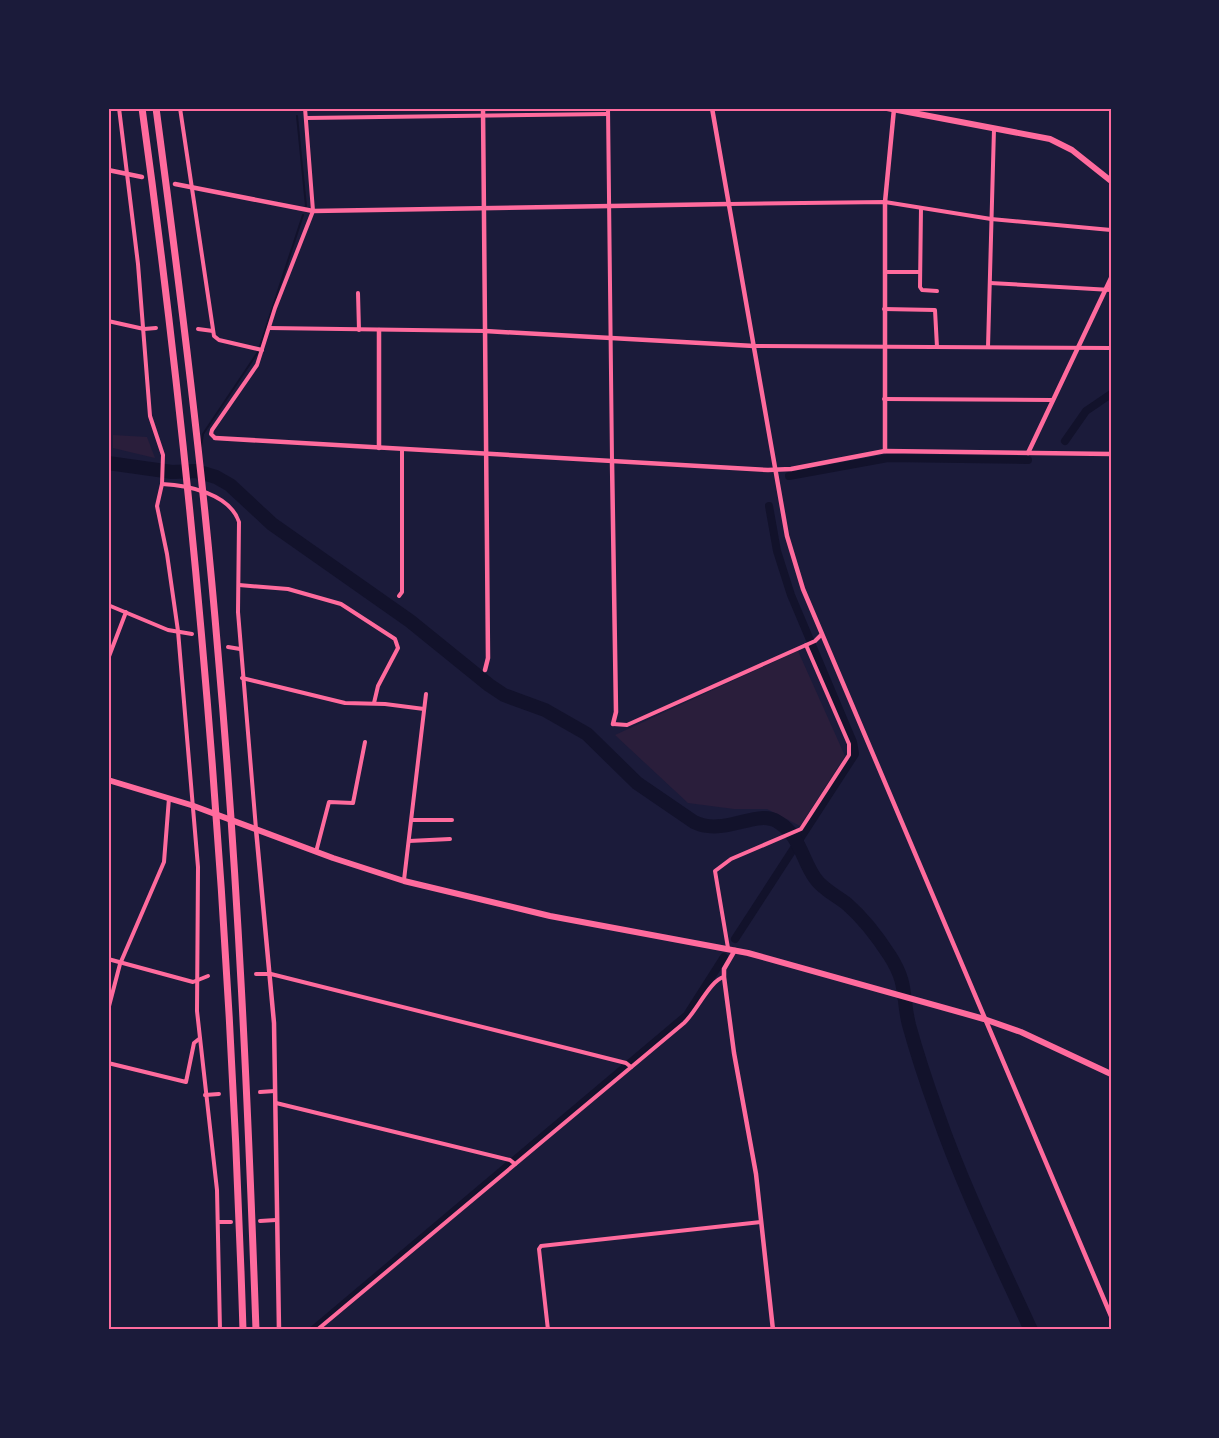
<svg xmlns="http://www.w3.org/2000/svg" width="1219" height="1438" font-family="Georgia,serif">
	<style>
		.green { fill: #2a1e3b }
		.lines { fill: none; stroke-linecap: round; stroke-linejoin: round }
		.stream { stroke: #12122b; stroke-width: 2 }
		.canal { stroke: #12122b; stroke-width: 8 }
		.river { stroke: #12122b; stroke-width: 14 }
		.minor { stroke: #ff6b9d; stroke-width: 4 }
		.tertiary { stroke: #ff6b9d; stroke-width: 4.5 }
		.primary { stroke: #ff6b9d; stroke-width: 6 }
		.motorway { stroke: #ff6b9d; stroke-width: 7 }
		.neatline { fill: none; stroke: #ff6b9d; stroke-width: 2 }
	</style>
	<rect width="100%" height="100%" fill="#1b1b3a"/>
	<g class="green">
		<polygon points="113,435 147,437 155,458 113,448"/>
		<polygon points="798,651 845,756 800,826 767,809 734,809 688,803 615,735"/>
	</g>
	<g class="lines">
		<g class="stream">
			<polyline points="297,116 306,206"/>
			<polyline points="260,346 303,215"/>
			<polyline points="201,446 203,434 258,352"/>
		</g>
		<g class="canal">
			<polyline points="1065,441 1086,411 1111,394"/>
			<polyline points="789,476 888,458 1028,460"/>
			<polyline points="735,939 855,754 853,742 791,595 777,551 769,506"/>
			<polyline points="313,1330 687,1015 724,957"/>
		</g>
		<path class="river" d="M108,463l64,9 24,-1 20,6 14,8 42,39 138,97 79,64 15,10 41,15 42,24 50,49 57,39c30,15 63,-14 84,0 22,13 24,38 37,56 7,11 22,18 32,26 15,13 32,35 43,52 18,28 12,41 19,69 8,29 18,59 28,87 26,75 61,146 94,218"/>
		<g class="minor">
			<polyline points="119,108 138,264 150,416 163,455 162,484 157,506 167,554 178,631 198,867 197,1011 217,1190 220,1330"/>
			<polyline points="180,108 214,336 219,340 262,350"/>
			<polyline points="608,108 612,461"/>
			<polyline points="306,118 608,114"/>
			<polyline points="729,204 885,202 991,219 1111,230"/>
			<polyline points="921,208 920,287 922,290 937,291"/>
			<polyline points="885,272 920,272"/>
			<polyline points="990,283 1111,290"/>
			<polyline points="358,293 359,330"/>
			<polyline points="884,309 935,310 937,347"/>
			<polyline points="108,321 144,329 156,328"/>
			<polyline points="269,328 485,331"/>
			<polyline points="198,329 213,331"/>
			<polyline points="754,346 1111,348"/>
			<polyline points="988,347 994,129"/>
			<polyline points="884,399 1052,400"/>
			<polyline points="215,438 211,434 212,430 257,365 275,308 313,211 305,108"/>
			<path d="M162,484c26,1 68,10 77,38l-1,90 18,217"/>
			<polyline points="239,585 288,589 341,604 395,639 398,648 378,686 374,703"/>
			<polyline points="399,596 402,592 402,449"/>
			<polyline points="108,605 168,630 192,634"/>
			<polyline points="228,647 240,649"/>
			<polyline points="108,659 126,612"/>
			<polyline points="242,678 345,703 385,704 424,709"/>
			<polyline points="613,724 627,725 815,641 821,635"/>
			<polyline points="412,820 452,820"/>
			<polyline points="409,841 450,839"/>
			<polyline points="316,852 329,802 353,803 365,742"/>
			<polyline points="404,880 426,694"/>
			<polyline points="728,948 715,871 731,859 801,829 849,755 849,744 806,645"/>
			<polyline points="108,959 193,982 208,976"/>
			<polyline points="256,974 271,974 626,1063 631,1067"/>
			<polyline points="108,1010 120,964 164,862 169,798"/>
			<polyline points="108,1063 186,1082 194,1043 199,1039"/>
			<polyline points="260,1092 275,1091"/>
			<polyline points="205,1095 219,1094"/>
			<polyline points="276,1103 510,1160 515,1164"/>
			<polyline points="260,1221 276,1220"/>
			<polyline points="219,1222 231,1222"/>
			<path d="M317,1330l367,-307c12,-11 27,-44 40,-46"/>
			<polyline points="548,1330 539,1249 541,1246 761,1222"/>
		</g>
		<g class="tertiary">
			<polyline points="483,108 488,658 485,670"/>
			<polyline points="712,108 787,536 803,589 1111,1316"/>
			<polyline points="108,170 142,177"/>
			<polyline points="175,184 313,211 729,204"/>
			<polyline points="379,330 379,448"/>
			<polyline points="485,331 754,346"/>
			<polyline points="215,438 768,470 791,469 885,451 1111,454"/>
			<polyline points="885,451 885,202 894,109"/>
			<polyline points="1028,453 1111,278"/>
			<polyline points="612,461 616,712 613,724"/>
			<polyline points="256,829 274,1023 279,1330"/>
			<polyline points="735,950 724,969 724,977 734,1053 756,1174 773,1330"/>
			<polyline points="1109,1330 1111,1329"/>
		</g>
		<g class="primary">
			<polyline points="887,108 1050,139 1072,150 1111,181"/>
			<polyline points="108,780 191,805 333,858 404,881 550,916 748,953 984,1019 1021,1032 1111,1074"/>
		</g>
		<g class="motorway">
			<path d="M142,108c56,406 88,813 101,1222"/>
			<path d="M156,108c24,181 47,363 62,545 20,225 30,451 38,677"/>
		</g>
	</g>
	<rect width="1219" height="1438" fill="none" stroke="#1b1b3a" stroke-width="219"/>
	<rect x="110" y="110" width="1000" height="1218" class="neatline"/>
</svg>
